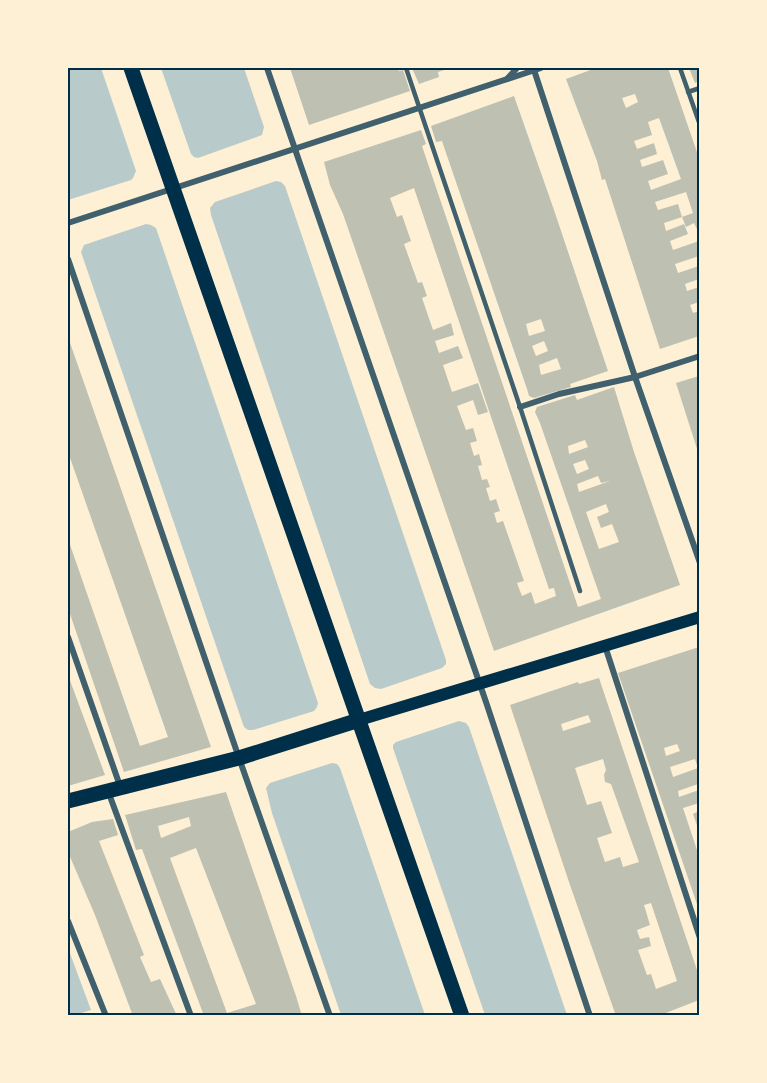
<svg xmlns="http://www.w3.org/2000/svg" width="767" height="1083" font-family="Raleway,sans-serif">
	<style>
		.green { fill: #b9caca }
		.building { fill: #bec0b2; fill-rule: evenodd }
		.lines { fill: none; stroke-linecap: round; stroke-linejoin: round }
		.service { stroke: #3f606c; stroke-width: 4.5 }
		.minor { stroke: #3f606c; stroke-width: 6 }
		.secondary { stroke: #003049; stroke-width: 12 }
		.primary { stroke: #003049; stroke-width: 15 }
		.neatline { fill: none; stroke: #003049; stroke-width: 2 }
	</style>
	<rect width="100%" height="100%" fill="#fdf0d5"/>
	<g class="green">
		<polygon points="68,68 101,68 136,171 133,178 131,180 68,200"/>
		<polygon points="161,68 244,68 264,127 262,135 198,158 194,157 191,154"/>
		<polygon points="276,181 281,182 285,186 446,660 446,664 442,668 381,689 375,688 370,684 211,215 210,208 215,202"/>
		<polygon points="146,224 151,225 156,228 318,703 317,707 314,711 253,730 248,730 244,727 81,252 84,245"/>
		<polygon points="459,721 466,723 469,727 567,1015 485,1015 393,748 393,745 396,742"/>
		<polygon points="332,763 337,764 340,768 425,1015 341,1015 272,813 266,788 270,783"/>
		<polygon points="68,948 91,1010 75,1015 68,1015"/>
	</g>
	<g class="building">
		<polygon points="290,68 398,68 399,71 403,70 410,91 309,125"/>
		<polygon points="412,68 450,68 438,72 439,77 419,84"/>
		<path d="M596,68h72l31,90v75l-5,-10 -8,4 -4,-10 -18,6 2,8 18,-7 4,10 -18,7 3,9 26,-9v15l-24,8 3,9 21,-7v13l-14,5 2,7 12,-4v15l-9,3 3,8 6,-2v25l-39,13 -55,-170 -3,1 -5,-19 -31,-82zM635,94l3,8 -12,6 -4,-10zM659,118l22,61 -30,11 -3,-9 20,-7 -5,-14 -21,7 -2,-7 17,-6 -3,-11 -17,6 -3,-8 18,-6 -4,-13zM686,192l7,21 -11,4 -4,-13 -20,6 -3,-8z"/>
		<polygon points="689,68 699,68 699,81 695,83"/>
		<path d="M514,96l40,114 54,161 -38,13 1,3 -37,11 -5,-2 -2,-7 -83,-242 -2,-6 -6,1 -5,-16zM541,319l4,12 -16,5 -3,-12zM544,341l4,10 -12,5 -4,-10zM557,358l4,11 -20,6 -2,-10z"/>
		<path d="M421,130l5,14 -4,2 156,461 23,-8 -61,-176 -5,-11 2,-5 38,-12 2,5 37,-13 20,65 46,133 -186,66 -151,-437 -13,-29 -6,-23zM414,188l135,401 5,-1 2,8 -21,8 -4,-12 -9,4 -5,-13 7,-2 -21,-60 -6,2 -3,-10 6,-2 -4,-12 -6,2 -4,-13 4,-1 -3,-8 -5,1 -4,-14 4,-1 -3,-11 -5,2 -4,-13 7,-2 -4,-13 -7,2 -9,-24 16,-6 5,15 10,-3 -10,-29 -26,9 -9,-27 20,-7 -5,-12 -19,7 -4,-12 19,-6 -3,-12 -18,7 -11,-32 5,-2 -5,-14 -4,1 -14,-39 7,-3 -9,-26 -5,2 -7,-19zM585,440l3,7 -19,7 -1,-8zM585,460l4,9 -12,5 -4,-10zM598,476l3,7 9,-2 -31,11 -2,-8zM606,504l3,8 -12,5 4,11 11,-4 7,18 -20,7 -13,-37z"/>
		<polygon points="68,337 211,747 124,772 68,608 68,539 140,746 168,737 68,452"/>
		<polygon points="699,376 699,455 676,383"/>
		<path d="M699,647v142l-1,-5 -20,7 1,6 20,-7v13l-16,5 16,48v54l-81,-237zM677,744l3,7 -14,5 -2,-8zM695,759l3,9 -25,9 -3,-10z"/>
		<polygon points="68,675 105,775 68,786"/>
		<path d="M599,678l100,298v24l-41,16h-42l-46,-131 -60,-180 68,-23 1,2zM588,715l3,7 -28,9 -2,-7zM603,759l3,11 -2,5 1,7 6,2 28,78 -16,5 -3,-10 -15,5 -8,-24 15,-5 -11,-32 -14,4 -12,-37zM651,903l26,78 -21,8 -5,-15 -4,1 -9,-25 13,-4 -2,-9 -9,2 -3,-9 13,-5 -6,-20z"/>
		<path d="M226,792l70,204 6,20h-98l-62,-167 -6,1 -11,-35zM189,817l2,9 -30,12 -3,-12zM196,848l60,156 -29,9 -57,-155z"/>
		<polygon points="699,811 699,831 693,814"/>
		<polygon points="113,819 118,835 99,841 144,955 140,957 151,982 160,979 177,1016 133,1016 95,915 68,852 68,832 92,822"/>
	</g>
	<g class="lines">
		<g class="service">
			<polyline points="406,68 520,407 580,591"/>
			<polyline points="680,68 700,125"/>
			<polyline points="688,92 700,88"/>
		</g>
		<g class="minor">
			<polyline points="267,68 486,702 590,1016"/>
			<polyline points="534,70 635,377 700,563"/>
			<polyline points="507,79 517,68"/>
			<polyline points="68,223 541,68"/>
			<polyline points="68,259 239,758 330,1016"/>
			<polyline points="520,407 559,394 635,377 700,356"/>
			<polyline points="68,637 120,786"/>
			<polyline points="605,646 700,938"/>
			<polyline points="108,791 191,1016"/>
			<polyline points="68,921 106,1016"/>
		</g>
		<polyline class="secondary" points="359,720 700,617"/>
		<g class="primary">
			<polyline points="131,68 462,1016"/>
			<polyline points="68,801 239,758 359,720"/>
		</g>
	</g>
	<rect width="767" height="1083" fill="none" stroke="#fdf0d5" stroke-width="138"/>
	<rect x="69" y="69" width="629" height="945" class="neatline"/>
</svg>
